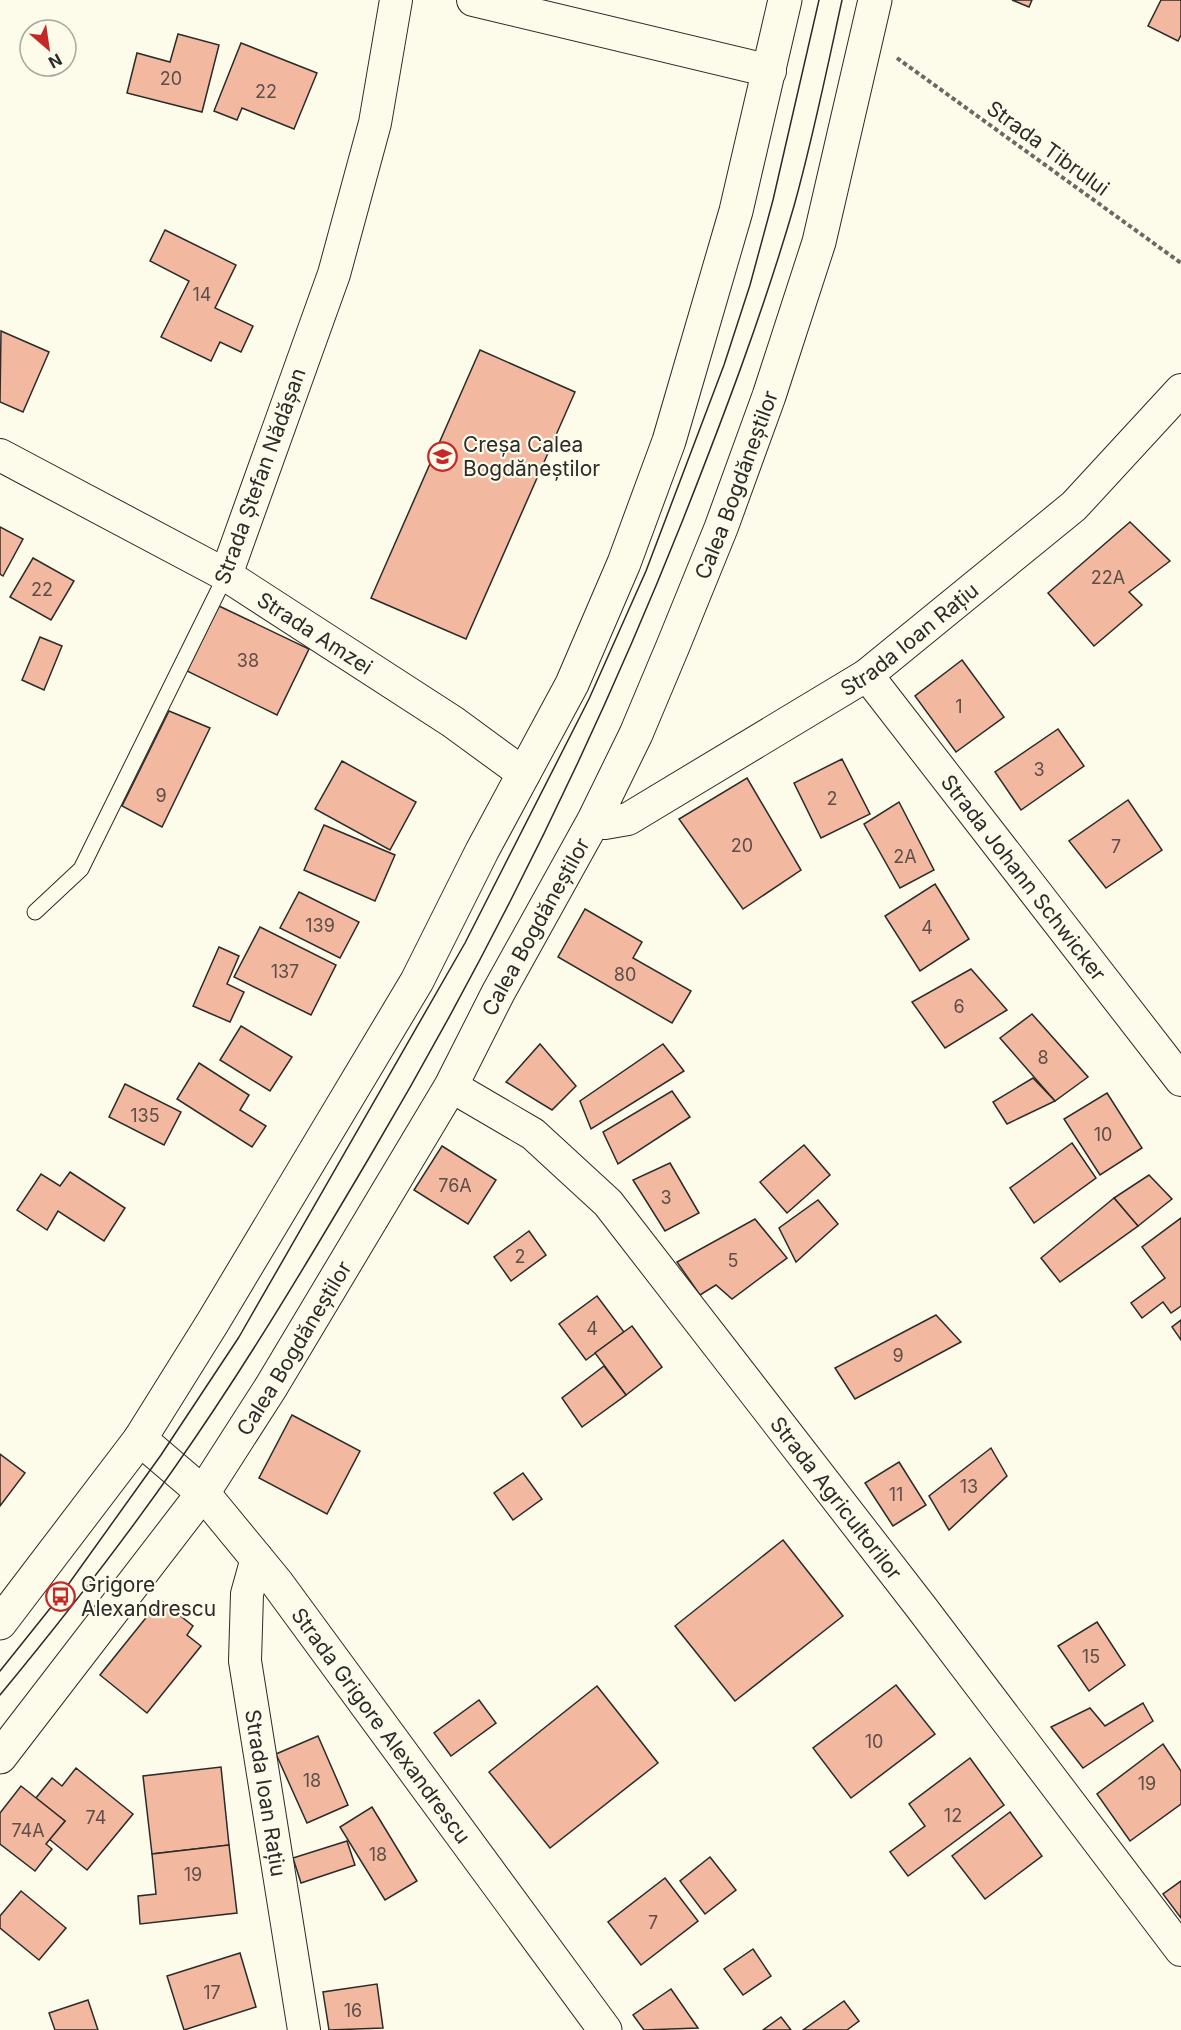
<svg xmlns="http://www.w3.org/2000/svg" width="1181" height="2030" font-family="Inter,sans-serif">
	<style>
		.building { fill: #f2b8a0; stroke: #2b2b2b; stroke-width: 1.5 }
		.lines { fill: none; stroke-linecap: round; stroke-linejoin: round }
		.lane-casing { stroke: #2b2b2b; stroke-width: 17 }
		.street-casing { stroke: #2b2b2b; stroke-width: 34 }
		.secondary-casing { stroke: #2b2b2b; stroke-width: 35 }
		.path { stroke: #6a6964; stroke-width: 4; stroke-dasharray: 4.5 3; stroke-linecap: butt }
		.lane { stroke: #fdfbea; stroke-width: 15 }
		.street { stroke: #fdfbea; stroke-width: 32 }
		.secondary { stroke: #fdfbea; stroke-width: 33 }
		.tram { stroke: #2b2b2b; stroke-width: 1.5 }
		.labels { text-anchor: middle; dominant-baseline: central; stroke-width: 4.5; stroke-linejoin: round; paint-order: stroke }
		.number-label { font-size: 18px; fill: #5d4e48 }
		.street-label { font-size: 21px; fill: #2b2b2b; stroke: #fdfbea }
		.poi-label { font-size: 21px; fill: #2b2b2b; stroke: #fdfbea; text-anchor: start }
	</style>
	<rect width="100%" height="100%" fill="#fdfbea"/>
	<g class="building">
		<polygon points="1012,0 1032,0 1029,7"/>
		<polygon points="1161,0 1181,0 1181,35 1178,41 1148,26"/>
		<polygon points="178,34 219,45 202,112 127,93 137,53 170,62"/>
		<polygon points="241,43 317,73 294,129 242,108 237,120 214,111"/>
		<polygon points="165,230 236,265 215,308 253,326 241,352 220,342 211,361 161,337 189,281 150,261"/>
		<polygon points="1,331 49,352 23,412 0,402"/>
		<polygon points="480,350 575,392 466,639 371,598"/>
		<polygon points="1130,522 1170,561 1129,592 1142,605 1094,646 1048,593"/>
		<polygon points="0,527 23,539 3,576 0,574"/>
		<polygon points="33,558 74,581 51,620 10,597"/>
		<polygon points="219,606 309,649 277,715 187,671"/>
		<polygon points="40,637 62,646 44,690 22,680"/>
		<polygon points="962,660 1004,717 956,752 915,696"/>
		<polygon points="169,711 210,728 162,827 122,806"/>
		<polygon points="1058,729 1084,766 1021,810 995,772"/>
		<polygon points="842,759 870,814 821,838 794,783"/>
		<polygon points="342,761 416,802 390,850 315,809"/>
		<polygon points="747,778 801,870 743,909 679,819"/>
		<polygon points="1128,800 1162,850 1106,888 1069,841"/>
		<polygon points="899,802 934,870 900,888 864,824"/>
		<polygon points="324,825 395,855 375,901 304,870"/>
		<polygon points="935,884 969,939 920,971 885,916"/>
		<polygon points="299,892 359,922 340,958 280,928"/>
		<polygon points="585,909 642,942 633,958 691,991 672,1023 558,957"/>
		<polygon points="260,927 336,965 311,1015 234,977"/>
		<polygon points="219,947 239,956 227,984 244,992 230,1022 193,1006"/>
		<polygon points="971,969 1007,1010 945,1048 912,1002"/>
		<polygon points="1032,1014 1088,1077 1055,1101 1000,1038"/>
		<polygon points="241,1026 292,1057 270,1091 220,1060"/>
		<polygon points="540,1044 576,1086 552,1110 506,1082"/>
		<polygon points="663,1044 684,1071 591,1129 580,1101"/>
		<polygon points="199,1063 249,1095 240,1110 266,1126 252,1147 177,1099"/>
		<polygon points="1033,1078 1055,1101 1007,1124 993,1102"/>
		<polygon points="125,1084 181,1112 164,1145 109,1117"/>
		<polygon points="672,1091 690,1117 618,1164 603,1132"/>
		<polygon points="1107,1093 1142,1148 1100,1175 1064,1119"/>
		<polygon points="1072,1143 1096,1178 1034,1223 1010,1188"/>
		<polygon points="804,1145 830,1175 787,1213 760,1182"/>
		<polygon points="442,1146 496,1180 468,1224 414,1190"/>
		<polygon points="670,1163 699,1213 665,1231 633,1180"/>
		<polygon points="70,1172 125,1208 104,1241 58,1211 47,1230 17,1210 41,1174 60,1186"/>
		<polygon points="1149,1175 1172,1199 1138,1226 1114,1198"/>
		<polygon points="1114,1198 1138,1226 1060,1282 1041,1258"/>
		<polygon points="818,1200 838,1224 796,1262 779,1228"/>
		<polygon points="1181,1218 1181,1306 1171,1313 1163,1302 1142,1318 1131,1303 1165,1278 1142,1247"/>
		<polygon points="755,1219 787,1258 732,1299 716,1285 700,1295 677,1262"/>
		<polygon points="529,1231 546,1255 511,1281 494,1257"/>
		<polygon points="597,1296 624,1332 586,1360 559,1324"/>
		<polygon points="936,1315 961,1342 855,1399 835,1368"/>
		<polygon points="1181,1320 1181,1340 1172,1327"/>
		<polygon points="632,1326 662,1367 626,1395 595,1353"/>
		<polygon points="604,1366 626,1395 582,1427 562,1398"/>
		<polygon points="292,1415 360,1451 327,1514 259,1478"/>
		<polygon points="991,1448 1007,1476 949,1530 929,1496"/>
		<polygon points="0,1454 25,1473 0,1506"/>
		<polygon points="899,1462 926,1505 893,1526 865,1483"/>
		<polygon points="523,1473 542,1499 513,1520 494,1493"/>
		<polygon points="783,1540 843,1616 735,1701 675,1626"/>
		<polygon points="163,1602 193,1626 187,1635 201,1646 147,1713 100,1675 153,1609 156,1611"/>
		<polygon points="1097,1622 1125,1665 1089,1691 1058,1646"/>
		<polygon points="896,1685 935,1734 851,1798 813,1748"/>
		<polygon points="597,1686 658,1763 550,1848 489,1772"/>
		<polygon points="479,1700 496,1723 451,1756 434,1733"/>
		<polygon points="1143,1703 1153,1721 1083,1768 1051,1727 1090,1708 1105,1726"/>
		<polygon points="318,1736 348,1805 307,1823 276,1754"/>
		<polygon points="1163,1744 1181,1771 1181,1804 1130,1841 1097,1794"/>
		<polygon points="970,1758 1004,1805 908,1876 890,1852 925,1826 909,1804"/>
		<polygon points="221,1767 229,1845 152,1854 143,1776"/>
		<polygon points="76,1768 133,1814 87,1870 49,1839 65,1821 36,1798 52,1778 62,1786"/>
		<polygon points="21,1786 65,1821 46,1844 52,1849 35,1871 0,1844 0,1813"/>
		<polygon points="372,1807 417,1881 385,1900 340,1827"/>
		<polygon points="1010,1812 1042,1856 985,1899 952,1856"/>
		<polygon points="347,1841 355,1865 301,1883 293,1858"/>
		<polygon points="229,1845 237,1913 140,1924 138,1896 156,1894 152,1854"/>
		<polygon points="710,1857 736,1890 705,1914 680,1881"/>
		<polygon points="665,1878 698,1921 641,1965 608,1922"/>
		<polygon points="1181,1881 1181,1918 1163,1894"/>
		<polygon points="21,1891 66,1928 39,1960 0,1928 0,1916"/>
		<polygon points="753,1949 771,1976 743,1995 724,1969"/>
		<polygon points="240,1953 256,2007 184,2030 167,1976"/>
		<polygon points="377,1984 383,2028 329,2030 323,1992"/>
		<polygon points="671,1989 698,2028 644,2030 633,2015"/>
		<polygon points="88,2000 98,2030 55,2030 49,2013"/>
		<polygon points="844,2001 859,2021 847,2030 803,2030"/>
		<polygon points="781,2017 791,2030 763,2030"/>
	</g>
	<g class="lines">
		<defs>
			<polyline id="lane" points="35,912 81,869 226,575"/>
			<g id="street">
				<polyline points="473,0 770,71"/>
				<path id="s1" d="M0,455l226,120 227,147 71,52"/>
				<polyline points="226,575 334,274 375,123 396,0"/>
				<path id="s2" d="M867,675l314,405"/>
				<path id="s3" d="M594,820l11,3 23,-4 239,-144 207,-169 107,-116"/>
				<path id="s4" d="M451,1086l82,48 75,69 313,404 260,343"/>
				<path id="s5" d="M257,1558l-10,36 -2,67 59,369"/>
			</g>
			<g id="secondary">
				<path id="s6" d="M140,1439l63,54 74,90 328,447"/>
				<polyline points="0,1623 140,1439 213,1322 417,981 482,851 572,684 624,563 669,441 736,211 785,0"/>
				<path id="s7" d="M0,1757l203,-264 68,-106 180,-301 47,-93 96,-173 42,-86 37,-88 48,-118 48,-132 50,-154 56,-242"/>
			</g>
		</defs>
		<use href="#lane" class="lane-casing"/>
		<use href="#street" class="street-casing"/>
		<use href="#secondary" class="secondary-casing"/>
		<polyline class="path" points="897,58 1181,263"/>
		<use href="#lane" class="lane"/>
		<use href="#street" class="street"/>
		<use href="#secondary" class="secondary"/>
		<g class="tram">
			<polyline points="0,1671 60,1596 161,1455 239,1337 465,943 589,699 646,571 724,365 750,285 773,200 819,0"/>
			<path d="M0,1695c61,-74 120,-149 175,-228 70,-100 132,-204 194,-309 122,-206 224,-413 313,-636 41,-104 81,-209 112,-316 19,-68 33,-137 48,-206"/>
		</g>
	</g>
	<defs>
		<symbol id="school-ring" viewBox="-11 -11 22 22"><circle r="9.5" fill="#fdfbea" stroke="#c62828" stroke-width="1.5"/><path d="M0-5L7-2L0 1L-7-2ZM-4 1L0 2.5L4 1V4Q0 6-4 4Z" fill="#c62828"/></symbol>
		<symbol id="bus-ring" viewBox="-11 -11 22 22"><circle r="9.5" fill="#fdfbea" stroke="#c62828" stroke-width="1.5"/><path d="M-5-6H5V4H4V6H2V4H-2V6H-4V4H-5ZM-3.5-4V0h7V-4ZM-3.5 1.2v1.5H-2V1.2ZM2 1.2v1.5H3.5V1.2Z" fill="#c62828"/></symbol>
	</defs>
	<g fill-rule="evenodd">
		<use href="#school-ring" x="426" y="440" width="33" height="33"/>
		<use href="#bus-ring" x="44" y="1580" width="33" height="33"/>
	</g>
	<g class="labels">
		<g class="number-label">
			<text x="171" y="78">20</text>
			<text x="266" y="91">22</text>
			<text x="202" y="294">14</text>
			<text x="1108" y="577">22A</text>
			<text x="42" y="589">22</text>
			<text x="248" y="660">38</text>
			<text x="959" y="706">1</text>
			<text x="1039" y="769">3</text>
			<text x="161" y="795">9</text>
			<text x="832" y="798">2</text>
			<text x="742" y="845">20</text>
			<text x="1116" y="846">7</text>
			<text x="905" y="856">2A</text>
			<text x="320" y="925">139</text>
			<text x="927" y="927">4</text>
			<text x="285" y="971">137</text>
			<text x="625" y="974">80</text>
			<text x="959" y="1006">6</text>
			<text x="1043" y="1057">8</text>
			<text x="145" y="1115">135</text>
			<text x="1103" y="1134">10</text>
			<text x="455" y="1185">76A</text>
			<text x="666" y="1197">3</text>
			<text x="520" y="1256">2</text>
			<text x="733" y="1260">5</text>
			<text x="592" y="1328">4</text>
			<text x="898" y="1355">9</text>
			<text x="969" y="1486">13</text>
			<text x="896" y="1494">11</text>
			<text x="1091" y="1656">15</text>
			<text x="874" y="1741">10</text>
			<text x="312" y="1780">18</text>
			<text x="1147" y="1783">19</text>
			<text x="953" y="1815">12</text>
			<text x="96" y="1817">74</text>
			<text x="28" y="1830">74A</text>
			<text x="378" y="1854">18</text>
			<text x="193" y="1874">19</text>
			<text x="653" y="1922">7</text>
			<text x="212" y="1992">17</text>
			<text x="353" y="2010">16</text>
		</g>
		<g class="street-label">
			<text transform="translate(1048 148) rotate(36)">Strada Tibrului</text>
			<text transform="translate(260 476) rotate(-70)">Strada Ștefan Nădășan</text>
			<text stroke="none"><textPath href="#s7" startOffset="1476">Calea Bogdăneștilor</textPath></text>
			<text stroke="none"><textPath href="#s1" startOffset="362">Strada Amzei</textPath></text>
			<text stroke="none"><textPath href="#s3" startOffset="369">Strada Ioan Rațiu</textPath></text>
			<text stroke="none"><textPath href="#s2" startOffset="256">Strada Johann Schwicker</textPath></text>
			<text stroke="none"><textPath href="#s7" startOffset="990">Calea Bogdăneștilor</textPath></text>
			<text stroke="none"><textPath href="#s7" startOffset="504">Calea Bogdăneștilor</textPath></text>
			<text stroke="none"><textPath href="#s4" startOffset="570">Strada Agricultorilor</textPath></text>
			<text stroke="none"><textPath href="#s6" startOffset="376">Strada Grigore Alexandrescu</textPath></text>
			<text stroke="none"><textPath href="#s5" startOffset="238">Strada Ioan Rațiu</textPath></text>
		</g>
		<g class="poi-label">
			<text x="463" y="444">Creșa Calea<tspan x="463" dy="24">Bogdăneștilor</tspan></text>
			<text x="81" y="1584">Grigore<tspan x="81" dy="24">Alexandrescu</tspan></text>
		</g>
	</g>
	<g transform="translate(48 48) rotate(151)"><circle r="28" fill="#fdfbea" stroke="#a9a89e" stroke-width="1.5"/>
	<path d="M0-4.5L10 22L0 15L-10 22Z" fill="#c62828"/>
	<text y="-9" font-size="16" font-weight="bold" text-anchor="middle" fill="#2b2b2b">N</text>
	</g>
</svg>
